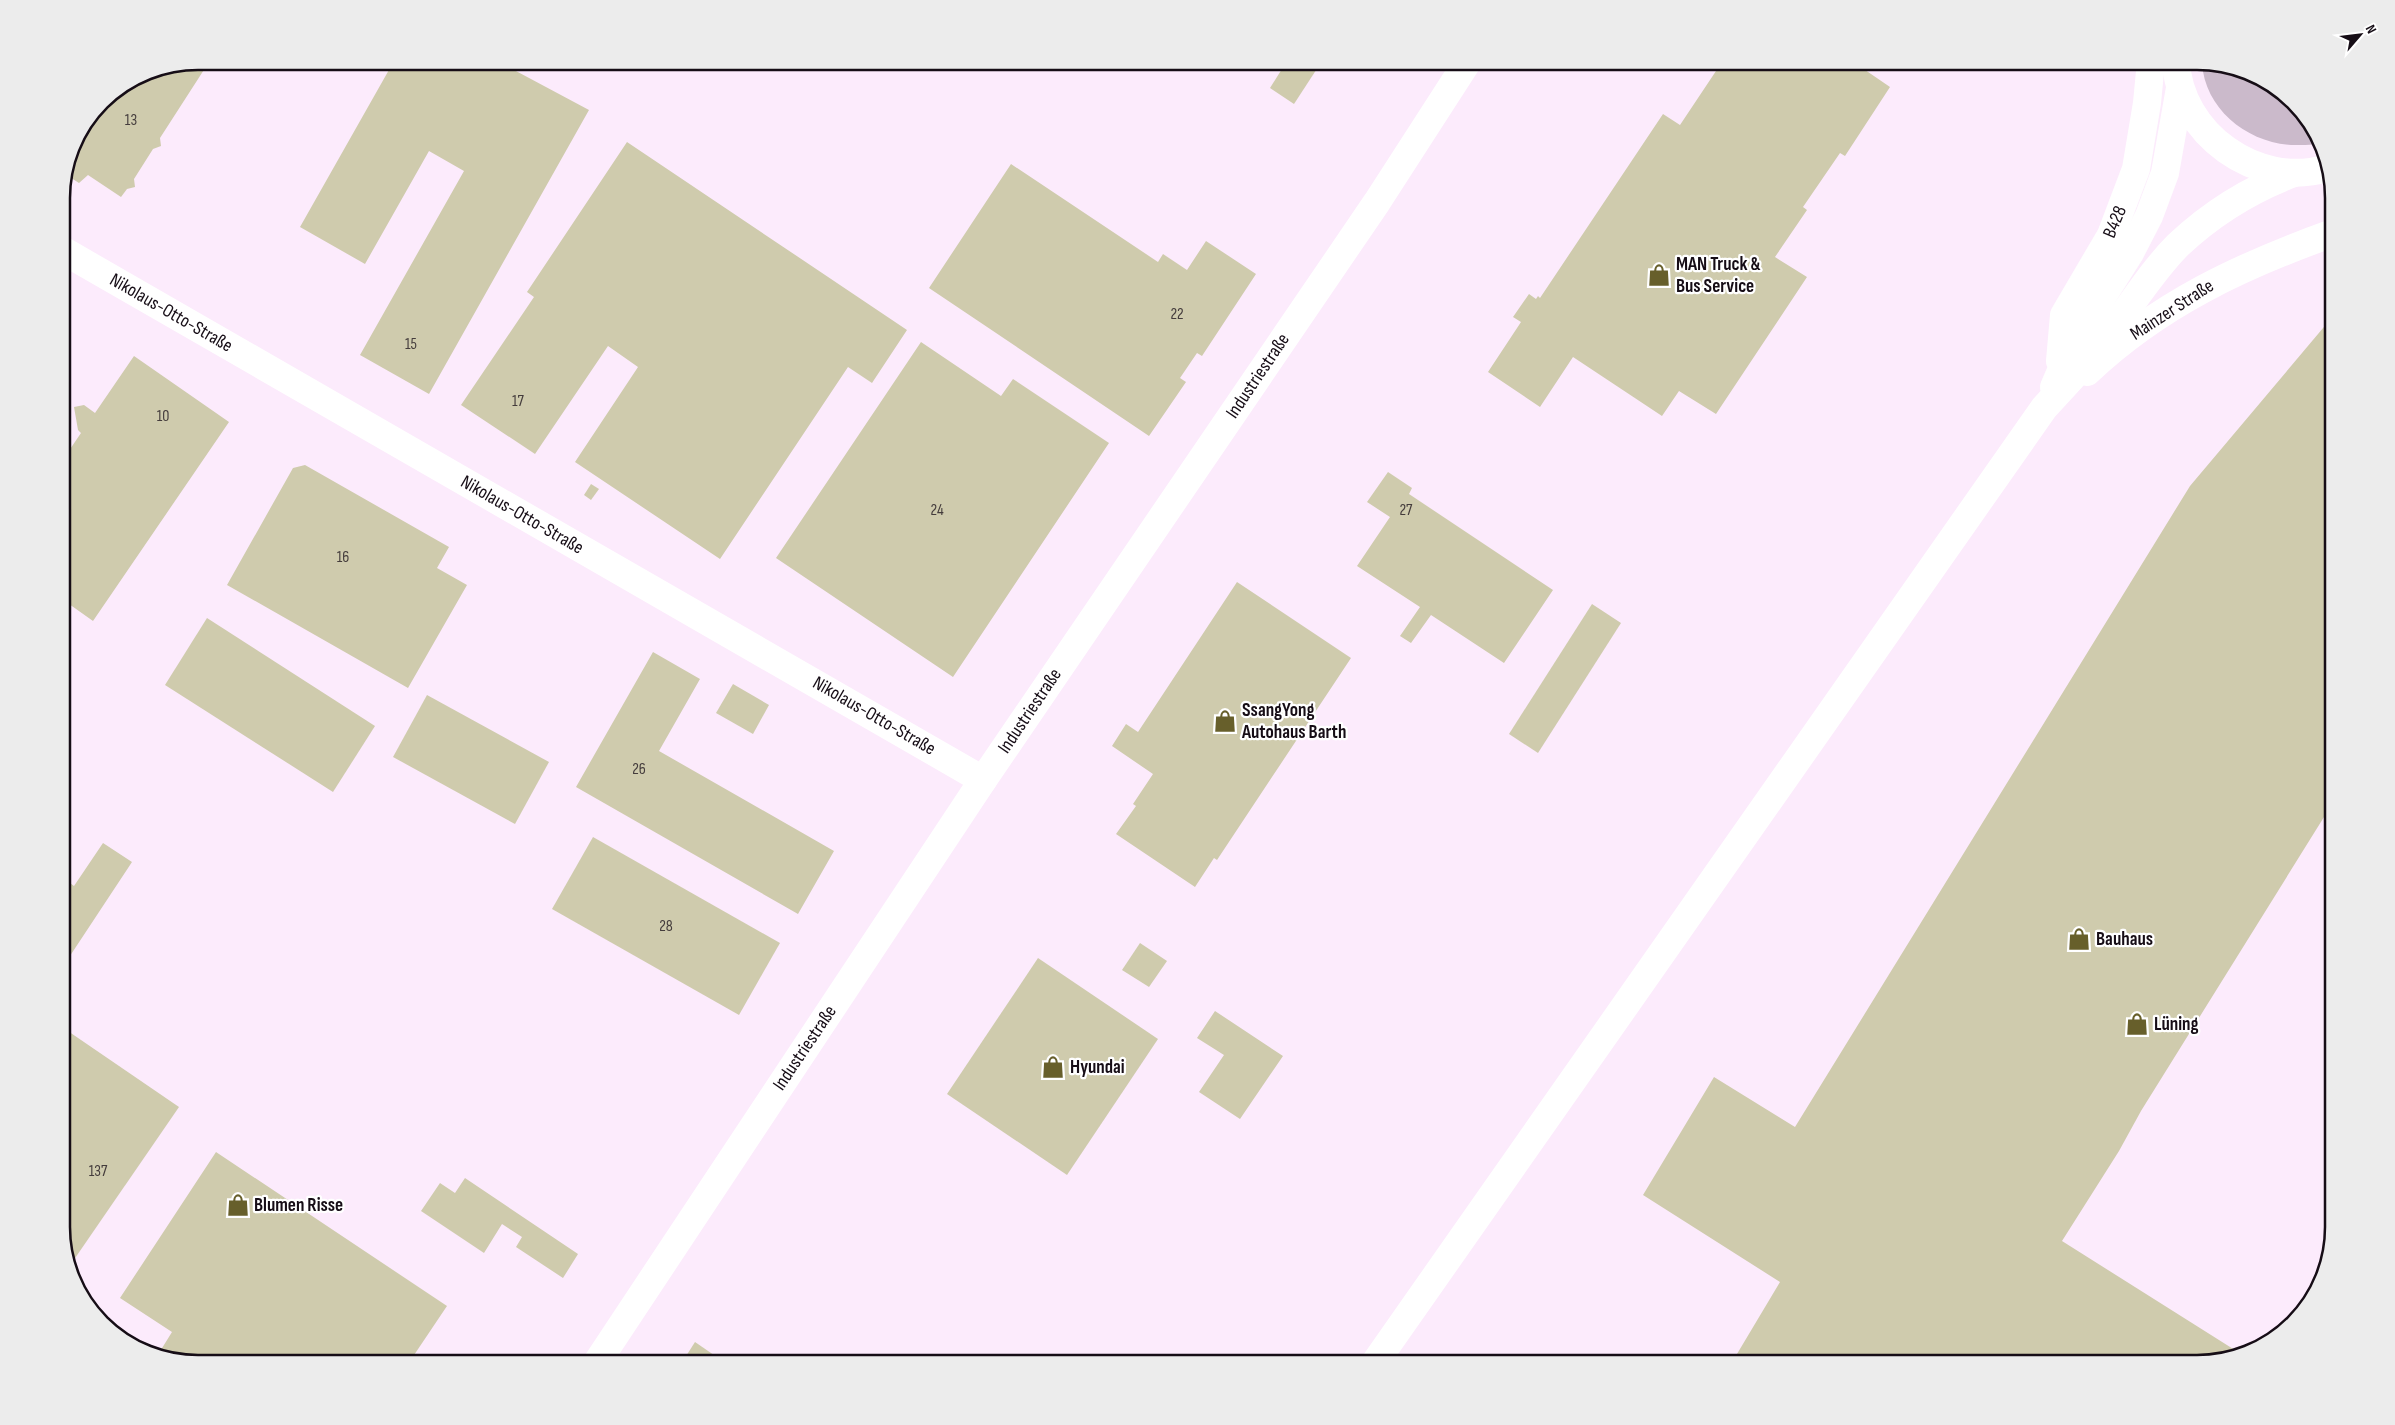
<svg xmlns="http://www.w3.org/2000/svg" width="2395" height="1425" font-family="'Sofia Sans Condensed',sans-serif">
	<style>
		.green { fill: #cbbacb }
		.building { fill: #cfcbad }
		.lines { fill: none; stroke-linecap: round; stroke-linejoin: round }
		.minor { stroke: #fff; stroke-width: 28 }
		.major { stroke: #fff; stroke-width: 28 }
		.labels { text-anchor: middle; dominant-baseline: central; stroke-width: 4.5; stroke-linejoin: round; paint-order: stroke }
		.number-label { font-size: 16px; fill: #443c3c }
		.street-label { font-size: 19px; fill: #160d16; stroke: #fff }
		.poi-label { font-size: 19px; font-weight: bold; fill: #160d16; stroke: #fff; text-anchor: start }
		.rim { fill: none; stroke: #160d16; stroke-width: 2.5 }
	</style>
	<rect width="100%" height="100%" fill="#fcebfc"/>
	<path class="green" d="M2202,63l63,17 50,50 4,13c-6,2 -12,2 -19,2 -47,2 -95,-33 -98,-82z"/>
	<g class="building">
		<polygon points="199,61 209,62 160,138 161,146 153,149 134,179 135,187 127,189 121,197 88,175 79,183 65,174 72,146 102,101 146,72"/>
		<polygon points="394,61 497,61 589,110 429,394 360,355 464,171 429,151 365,264 300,227"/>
		<polygon points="1287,61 1322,61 1294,104 1270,88"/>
		<polygon points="1703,61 1852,61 1890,87 1845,156 1840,153 1803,207 1807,210 1775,257 1807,277 1716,414 1679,391 1662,416 1573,357 1540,407 1488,372 1521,322 1513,317 1529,294 1536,299 1538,296 1540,298 1663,114 1680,125 1716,71"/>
		<polygon points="627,142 907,330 872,383 848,367 720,559 575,462 638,367 608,346 535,454 461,405 534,297 527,292"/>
		<polygon points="1011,164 1158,262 1163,254 1187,270 1206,241 1256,274 1202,356 1197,353 1180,378 1186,382 1149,436 929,288"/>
		<polygon points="2334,315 2334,801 2141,1111 2119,1151 2062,1241 2238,1352 2197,1364 1731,1364 1780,1282 1643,1195 1714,1077 1795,1127 2190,486"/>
		<polygon points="921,342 1001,396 1013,379 1109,443 953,677 776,558"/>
		<polygon points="134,356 229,422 93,621 62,599 62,461 81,433 78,430 74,407 84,405 95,413"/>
		<polygon points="305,465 449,547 437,568 467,585 408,688 227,585 293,468"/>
		<polygon points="1388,472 1412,488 1409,494 1553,590 1504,663 1431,615 1411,643 1400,636 1420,607 1357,566 1390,517 1367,502"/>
		<polygon points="591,484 599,489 591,500 584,495"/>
		<polygon points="1237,582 1351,658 1217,860 1214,858 1195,887 1116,834 1136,806 1133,804 1153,774 1112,746 1126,724 1138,732"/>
		<polygon points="1592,604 1621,623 1538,753 1509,734"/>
		<polygon points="207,618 375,726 333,792 165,685"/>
		<polygon points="653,652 700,679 659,751 834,851 798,914 576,787"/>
		<polygon points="733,684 769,705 753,734 716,713"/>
		<polygon points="427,695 549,762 515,824 393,757"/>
		<polygon points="593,837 780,943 739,1015 552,909"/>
		<polygon points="103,843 132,862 62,968 62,924 66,918 62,915 62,877 74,886"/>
		<polygon points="1140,943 1167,961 1149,987 1122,970"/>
		<polygon points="1038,958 1158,1039 1067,1175 947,1094"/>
		<polygon points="1215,1011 1283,1056 1240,1119 1199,1092 1224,1055 1197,1038"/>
		<polygon points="62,1027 179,1107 71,1264 62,1235"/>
		<polygon points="216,1152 447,1306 408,1364 198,1364 159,1353 172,1332 120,1298"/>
		<polygon points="465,1178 578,1254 563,1278 516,1247 522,1237 502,1224 484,1253 421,1211 440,1183 455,1193"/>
		<polygon points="695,1342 727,1364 681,1364"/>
	</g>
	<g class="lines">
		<g class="minor">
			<polyline points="62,250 983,780"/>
			<path d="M2087,372c72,-68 154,-106 246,-139"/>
			<polyline points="596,1364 983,780 1377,202 1468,61"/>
		</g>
		<g class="major">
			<path d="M2176,61c3,72 81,129 151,107"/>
			<polyline points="2060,361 2064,315 2111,235 2136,169 2147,103 2151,61"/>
			<polyline points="2054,387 2073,343 2130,253 2149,216 2165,173 2180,88"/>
			<path d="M1374,1364l670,-956c23,-25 46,-49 66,-75 22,-29 42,-62 68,-88 34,-32 73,-56 116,-72"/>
		</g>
	</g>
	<defs>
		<symbol id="shop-bare" viewBox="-9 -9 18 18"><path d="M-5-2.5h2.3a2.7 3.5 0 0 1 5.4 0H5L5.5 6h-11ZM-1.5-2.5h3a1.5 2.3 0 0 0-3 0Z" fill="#675f2b" stroke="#fff" stroke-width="2.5" paint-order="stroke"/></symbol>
	</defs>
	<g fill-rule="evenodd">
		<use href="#shop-bare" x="1643" y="259" width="32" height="32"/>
		<use href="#shop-bare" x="1209" y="705" width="32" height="32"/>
		<use href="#shop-bare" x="2063" y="923" width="32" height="32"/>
		<use href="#shop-bare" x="2121" y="1008" width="32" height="32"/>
		<use href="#shop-bare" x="1037" y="1051" width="32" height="32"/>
		<use href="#shop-bare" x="222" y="1189" width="32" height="32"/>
	</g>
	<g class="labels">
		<g class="number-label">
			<text x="131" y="120">13</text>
			<text x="1177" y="314">22</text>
			<text x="411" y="344">15</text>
			<text x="518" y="401">17</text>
			<text x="163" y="416">10</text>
			<text x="937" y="510">24</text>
			<text x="1406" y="510">27</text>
			<text x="343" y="557">16</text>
			<text x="639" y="769">26</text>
			<text x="666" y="926">28</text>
			<text x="98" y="1171">137</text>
		</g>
		<g class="street-label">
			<text transform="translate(2115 222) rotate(-67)">B428</text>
			<text transform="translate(2172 310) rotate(-33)">Mainzer Straße</text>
			<text transform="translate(171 313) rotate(30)">Nikolaus-Otto-Straße</text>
			<text transform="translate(1258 376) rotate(-56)">Industriestraße</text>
			<text transform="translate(522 515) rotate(30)">Nikolaus-Otto-Straße</text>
			<text transform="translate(1030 711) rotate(-56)">Industriestraße</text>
			<text transform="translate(874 716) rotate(30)">Nikolaus-Otto-Straße</text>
			<text transform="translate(805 1048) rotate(-56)">Industriestraße</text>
		</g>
		<g class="poi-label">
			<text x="1676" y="264">MAN Truck &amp;<tspan x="1676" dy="22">Bus Service</tspan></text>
			<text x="1242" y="710">SsangYong<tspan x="1242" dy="22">Autohaus Barth</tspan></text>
			<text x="2096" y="939">Bauhaus</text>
			<text x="2154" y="1024">Lüning</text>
			<text x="1070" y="1067">Hyundai</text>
			<text x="254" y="1205">Blumen Risse</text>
		</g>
	</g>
	<path d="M0 0H2395V1425H0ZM198 70H2197A128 128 0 0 1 2325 198V1227A128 128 0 0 1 2197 1355H198A128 128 0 0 1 70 1227V198A128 128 0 0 1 198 70Z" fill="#ececec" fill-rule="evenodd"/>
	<path class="rim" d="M198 70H2197A128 128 0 0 1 2325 198V1227A128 128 0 0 1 2197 1355H198A128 128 0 0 1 70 1227V198A128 128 0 0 1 198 70Z"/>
	<g transform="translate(2360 35) rotate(62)" stroke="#ffffff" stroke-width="4" paint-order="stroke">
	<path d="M0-4L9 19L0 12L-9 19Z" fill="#160d16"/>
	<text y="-8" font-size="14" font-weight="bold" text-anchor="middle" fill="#160d16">N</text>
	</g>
</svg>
